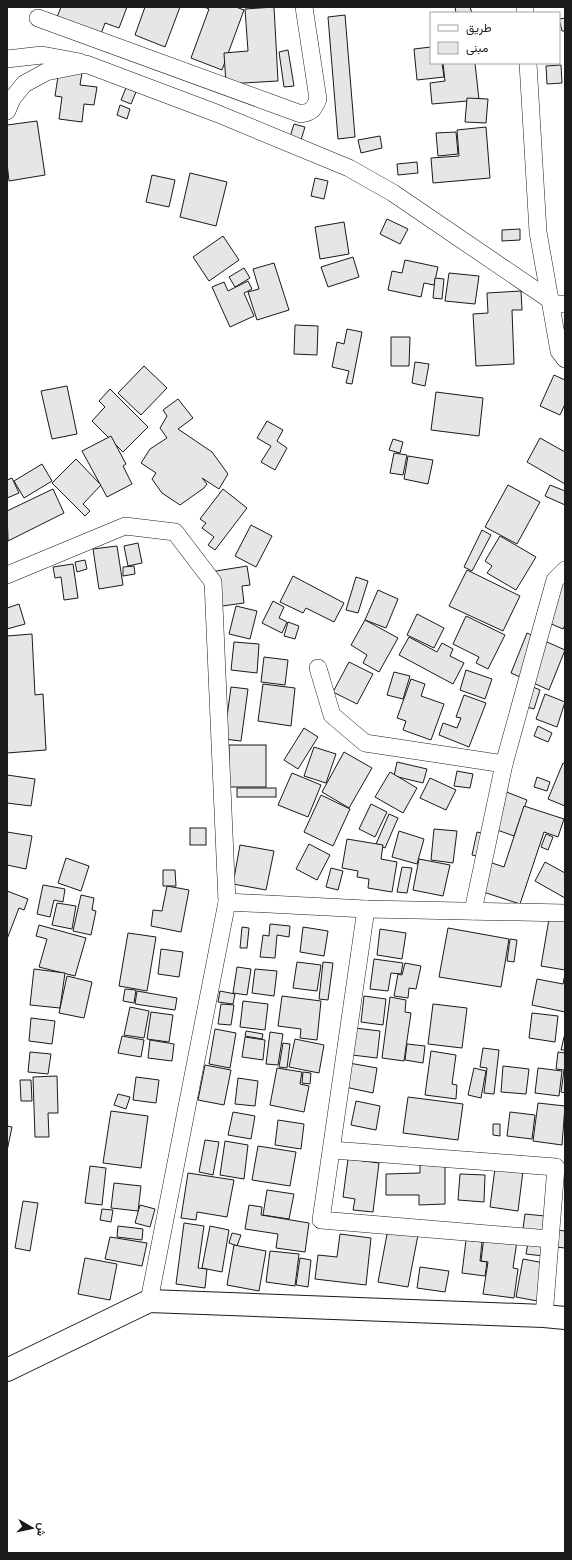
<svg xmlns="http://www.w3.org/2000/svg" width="572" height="1560" font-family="Karla,Vazirmatn,sans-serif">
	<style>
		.building { fill: #e6e6e6; stroke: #1a1a1a }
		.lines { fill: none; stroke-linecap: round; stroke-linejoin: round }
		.street-casing { stroke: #1a1a1a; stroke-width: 18 }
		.secondary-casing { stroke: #1a1a1a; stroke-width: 24 }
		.street { stroke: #fff; stroke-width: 17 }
		.secondary { stroke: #fff; stroke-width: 22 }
	</style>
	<rect width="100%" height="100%" fill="#fff"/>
	<g class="building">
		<polygon points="61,7 127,7 119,28 105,23 101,34 57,17"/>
		<polygon points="145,7 180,7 165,47 135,35"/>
		<polygon points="204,7 236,7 244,10 222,70 191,58 209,9"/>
		<polygon points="274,7 278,81 226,84 224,53 248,51 245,9"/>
		<polygon points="455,7 470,7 472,13 456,13"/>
		<polygon points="345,15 355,137 338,139 328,17"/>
		<polygon points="565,18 565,31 562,31 559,19"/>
		<polygon points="431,47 431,63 442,63 444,77 417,80 414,49"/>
		<polygon points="288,50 294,86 284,87 279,52"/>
		<polygon points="443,63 475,63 479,100 432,104 430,83 445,81"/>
		<polygon points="561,65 562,83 547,84 546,66"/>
		<polygon points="59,70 82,73 80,85 97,87 94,105 84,104 82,122 59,119 62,97 55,96"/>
		<polygon points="126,88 136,92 131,104 121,100"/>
		<polygon points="467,98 488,99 486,123 465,122"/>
		<polygon points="120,105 130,109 127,119 117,115"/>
		<polygon points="37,121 45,175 9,181 7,163 7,125"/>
		<polygon points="294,124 305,127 301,140 290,137"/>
		<polygon points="486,127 490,178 433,183 431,158 459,156 457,130"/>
		<polygon points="456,132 458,154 438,156 436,133"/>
		<polygon points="380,136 382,148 361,153 358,140"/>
		<polygon points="417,162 418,173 398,175 397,164"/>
		<polygon points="190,173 227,182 216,226 180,217"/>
		<polygon points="152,175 175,180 169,207 146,202"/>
		<polygon points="315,178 328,181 324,199 311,196"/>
		<polygon points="387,219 408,229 400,244 380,234"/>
		<polygon points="344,222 349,254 320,259 315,227"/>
		<polygon points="520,229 520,240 502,241 502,230"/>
		<polygon points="223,236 239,260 209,281 193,257"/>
		<polygon points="353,257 359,277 328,287 321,267"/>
		<polygon points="405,260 438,267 434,285 424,283 421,297 388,290 392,271 402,273"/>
		<polygon points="274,263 289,310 257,320 248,292 259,289 253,269"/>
		<polygon points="244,268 250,278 235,287 229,277"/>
		<polygon points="449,273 479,276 475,304 445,301"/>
		<polygon points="435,278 444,279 442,299 433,298"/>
		<polygon points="248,281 252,289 244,293 254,316 230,327 212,287 224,282 228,291"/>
		<polygon points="521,291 522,310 512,310 514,364 476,366 473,314 488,313 487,293"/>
		<polygon points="295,325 318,326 317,355 294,354"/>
		<polygon points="347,329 362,332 352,384 346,383 349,371 332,367 337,342 344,344"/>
		<polygon points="391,337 410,337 409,366 391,366"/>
		<polygon points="415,362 429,364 425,386 412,383"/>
		<polygon points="144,366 167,388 141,415 118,393"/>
		<polygon points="554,375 565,380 565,404 560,415 540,406"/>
		<polygon points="67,386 77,434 52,439 41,391"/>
		<polygon points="110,389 148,427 123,452 92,421 105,407 99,401"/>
		<polygon points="436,392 483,398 479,436 431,430"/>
		<polygon points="178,399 193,418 178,429 212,452 228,474 219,489 202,478 207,484 204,488 180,505 162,493 152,479 156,473 141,463 150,449 167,438 160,428 167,416 163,410"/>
		<polygon points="267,421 283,430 277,441 287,448 275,470 261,462 271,446 257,438"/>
		<polygon points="111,436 126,464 123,466 132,484 107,497 82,451"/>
		<polygon points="540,438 565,452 565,484 527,462"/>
		<polygon points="393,439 403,442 400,453 389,450"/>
		<polygon points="394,453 407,455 403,475 390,473"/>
		<polygon points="408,456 433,460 428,484 404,479"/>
		<polygon points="76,459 101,485 83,504 90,511 85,516 52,483"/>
		<polygon points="42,464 52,481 24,498 14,481"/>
		<polygon points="12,478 19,493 7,498 7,480"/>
		<polygon points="508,485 540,502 517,544 485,527"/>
		<polygon points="550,485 565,491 565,505 545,496"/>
		<polygon points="53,489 64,513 8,541 7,511"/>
		<polygon points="223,489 247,508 215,550 208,545 214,537 202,528 206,523 200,519"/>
		<polygon points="251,525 272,536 256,567 235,556"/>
		<polygon points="482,530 491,535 472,571 464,567"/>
		<polygon points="500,536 536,557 516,590 487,573 492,566 485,561"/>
		<polygon points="138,543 142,563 128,566 124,546"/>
		<polygon points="117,546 123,585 99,589 93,549"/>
		<polygon points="85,560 87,569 77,572 75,562"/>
		<polygon points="73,564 78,598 64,600 61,577 55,578 53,567"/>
		<polygon points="134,566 135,574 123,576 123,567"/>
		<polygon points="247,566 250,585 242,586 244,603 215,607 210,572"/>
		<polygon points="467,570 520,596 503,631 449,606"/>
		<polygon points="565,574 565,625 563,629 540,619"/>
		<polygon points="293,576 344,603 334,622 306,608 303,613 280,602"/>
		<polygon points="356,577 368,581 358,613 346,610"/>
		<polygon points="378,590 398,599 386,628 365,620"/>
		<polygon points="273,601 284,607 279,618 287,622 282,633 262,623"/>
		<polygon points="19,604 25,624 7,629 7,608"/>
		<polygon points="236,606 257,611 250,639 229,634"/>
		<polygon points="417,614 444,628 434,648 407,635"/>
		<polygon points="466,616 505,635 488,669 476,663 479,657 453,644"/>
		<polygon points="365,620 398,638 379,672 363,663 367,655 351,645"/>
		<polygon points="288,622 299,626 295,639 284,636"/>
		<polygon points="527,633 565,650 549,690 511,673"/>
		<polygon points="32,634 35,695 43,694 46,750 7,753 7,636"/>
		<polygon points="409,637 437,652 442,643 453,649 450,656 464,663 453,684 399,655"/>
		<polygon points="234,642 259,644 257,673 231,670"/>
		<polygon points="264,657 288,660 285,685 261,682"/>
		<polygon points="349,662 373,674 357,704 333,692"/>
		<polygon points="466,670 492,679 485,699 460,690"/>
		<polygon points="394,672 410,676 403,699 387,695"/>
		<polygon points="411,679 425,684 421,696 444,704 431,740 403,730 406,721 397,718"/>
		<polygon points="263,684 295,688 291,726 258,721"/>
		<polygon points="231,687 248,689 241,741 224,739"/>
		<polygon points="533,687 540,690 534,709 527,707"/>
		<polygon points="545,694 565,702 557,727 536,719"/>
		<polygon points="464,695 486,703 469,747 439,735 443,723 457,728 461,718 456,717"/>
		<polygon points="538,726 552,733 548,742 534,736"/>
		<polygon points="304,728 318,737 298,769 284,760"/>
		<rect x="229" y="745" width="37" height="42"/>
		<polygon points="314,747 336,754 326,783 304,776"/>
		<polygon points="344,752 372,768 349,808 322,792"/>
		<polygon points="397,762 427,769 423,783 394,776"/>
		<polygon points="563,763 565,764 565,806 548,799"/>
		<polygon points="457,771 473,774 470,788 454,786"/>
		<polygon points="390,772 417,788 403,813 375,797"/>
		<polygon points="292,773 321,785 308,817 278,805"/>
		<polygon points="7,775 35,779 31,806 7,803"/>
		<polygon points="537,777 550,782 547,791 534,787"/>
		<polygon points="430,778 456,790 446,810 420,798"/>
		<rect x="237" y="788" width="39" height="9"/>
		<polygon points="499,789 527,800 514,836 486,826"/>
		<polygon points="321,795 350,809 333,846 304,832"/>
		<polygon points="371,804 387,812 375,837 359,829"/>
		<polygon points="524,806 564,819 558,837 544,832 520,904 471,888 480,859 504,867"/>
		<polygon points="389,814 398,818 385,848 376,844"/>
		<rect x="190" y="828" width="16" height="17"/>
		<polygon points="434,829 457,831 453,863 431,860"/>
		<polygon points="399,831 424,839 417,864 392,857"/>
		<polygon points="7,832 32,836 26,869 7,865"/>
		<polygon points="477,832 490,835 485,858 472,855"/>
		<polygon points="546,834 553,837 548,850 541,847"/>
		<polygon points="347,839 383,845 381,859 397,862 392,892 368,888 369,879 357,877 358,871 342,868"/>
		<polygon points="309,844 330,855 317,880 296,869"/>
		<polygon points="240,845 274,851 266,890 233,884"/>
		<polygon points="66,858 89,866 81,891 58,883"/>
		<polygon points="419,859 450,865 443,896 413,890"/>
		<polygon points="545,862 565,873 565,898 535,881"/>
		<polygon points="402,867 412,868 407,893 397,892"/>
		<polygon points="331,868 343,871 338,890 326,887"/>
		<polygon points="163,870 175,870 176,886 163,886"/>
		<polygon points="43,885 65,889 63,902 54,900 50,917 37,914"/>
		<polygon points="167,886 189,890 181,932 151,926 153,910 162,911"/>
		<polygon points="7,891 28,899 24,910 19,908 7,939"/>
		<polygon points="81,895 94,898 92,910 96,911 91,935 73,931"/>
		<polygon points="57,903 76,906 72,929 52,925"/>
		<polygon points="549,919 565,921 565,970 541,966"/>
		<polygon points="270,924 290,926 289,937 277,935 275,958 260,957 263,935 269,936"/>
		<polygon points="39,925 86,938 75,976 39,967 47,939 36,936"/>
		<polygon points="242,927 249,928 247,948 240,948"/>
		<polygon points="303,927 328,931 324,956 300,952"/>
		<polygon points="448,928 509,939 501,987 439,977"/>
		<polygon points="380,929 406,933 402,959 377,955"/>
		<polygon points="128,933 156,937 147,991 119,986"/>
		<polygon points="510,939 517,940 514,962 507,961"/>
		<polygon points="161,949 183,952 179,977 158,974"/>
		<polygon points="374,959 403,963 401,974 391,973 388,991 370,989"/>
		<polygon points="297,962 321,965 317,991 293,988"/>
		<polygon points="323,962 333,963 328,1000 319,999"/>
		<polygon points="405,963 421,966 416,989 409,988 408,998 394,996 398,974 402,975"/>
		<polygon points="237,967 251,969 247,995 233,993"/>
		<polygon points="34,969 65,973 60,1008 30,1005"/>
		<polygon points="255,969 277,971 274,996 252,993"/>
		<polygon points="565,974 565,1012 532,1005 537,979 563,984"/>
		<polygon points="67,976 92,982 84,1018 59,1013"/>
		<polygon points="125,989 136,990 134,1003 123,1001"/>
		<polygon points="137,991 177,998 175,1010 135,1004"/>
		<polygon points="220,991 235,994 233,1004 218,1002"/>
		<polygon points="282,996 321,1001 317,1040 300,1038 301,1029 278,1026"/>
		<polygon points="364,996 386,999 383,1025 361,1022"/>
		<polygon points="390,997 406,1000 405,1012 411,1013 404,1061 382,1058"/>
		<polygon points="243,1001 268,1004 265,1030 240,1027"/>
		<polygon points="221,1004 234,1005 231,1025 218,1024"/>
		<polygon points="433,1004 467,1008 462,1048 428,1044"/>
		<polygon points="130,1007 149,1011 144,1038 124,1035"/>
		<polygon points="151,1012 173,1015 169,1042 147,1039"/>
		<polygon points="532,1013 558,1016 555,1042 529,1038"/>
		<polygon points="31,1018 55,1021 52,1044 29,1041"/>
		<polygon points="355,1028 380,1031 377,1058 352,1055"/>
		<polygon points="215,1029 236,1033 230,1068 209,1064"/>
		<polygon points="246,1031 263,1034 262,1039 245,1036"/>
		<polygon points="270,1032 283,1034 278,1065 266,1064"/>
		<polygon points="565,1033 565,1050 561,1050"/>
		<polygon points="122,1036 144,1040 141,1057 118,1053"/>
		<polygon points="245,1037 265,1040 263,1060 242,1057"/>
		<polygon points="295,1039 324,1045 319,1073 289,1067"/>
		<polygon points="150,1040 174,1044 172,1061 148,1058"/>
		<polygon points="283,1043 290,1044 287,1068 279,1067"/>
		<polygon points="407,1044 425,1046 423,1063 405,1060"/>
		<polygon points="483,1048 499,1050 494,1094 484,1093 487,1068 480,1067"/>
		<polygon points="431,1051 456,1055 452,1084 457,1085 456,1099 425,1095"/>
		<polygon points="30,1052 51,1054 48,1074 28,1072"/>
		<polygon points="558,1052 565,1053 565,1093 561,1092 564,1070 556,1069"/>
		<polygon points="349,1063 377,1068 373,1093 345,1087"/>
		<polygon points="205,1065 231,1070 224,1105 198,1100"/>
		<polygon points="503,1066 529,1069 526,1094 501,1092"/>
		<polygon points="277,1068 302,1072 300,1084 309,1086 304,1112 270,1105"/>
		<polygon points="474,1068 486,1071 481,1098 468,1095"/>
		<polygon points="538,1068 562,1071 559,1096 535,1093"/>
		<polygon points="303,1072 311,1073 310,1084 302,1083"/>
		<polygon points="57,1076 58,1113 48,1113 49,1137 35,1137 33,1077"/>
		<polygon points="136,1077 159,1080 156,1103 133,1100"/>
		<polygon points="238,1078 258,1081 255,1106 235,1104"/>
		<polygon points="20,1080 31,1080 32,1101 21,1101"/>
		<polygon points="118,1094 130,1097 126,1109 114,1105"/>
		<polygon points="408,1097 463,1104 458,1140 403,1133"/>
		<polygon points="356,1101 380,1106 376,1130 351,1125"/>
		<polygon points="538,1103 565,1106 562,1145 533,1141"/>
		<polygon points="111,1111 148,1116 141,1168 103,1163"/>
		<polygon points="233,1112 255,1116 251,1139 228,1135"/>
		<polygon points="510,1112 535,1115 532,1139 507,1136"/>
		<polygon points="278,1120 304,1124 301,1149 275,1145"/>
		<polygon points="493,1124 500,1124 500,1136 493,1135"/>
		<polygon points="7,1126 12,1127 7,1151"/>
		<polygon points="205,1140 219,1142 213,1175 199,1172"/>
		<polygon points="225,1141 248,1145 244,1179 220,1175"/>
		<polygon points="258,1146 296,1152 290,1186 252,1180"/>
		<polygon points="348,1159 379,1163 373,1212 353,1210 355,1199 343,1197"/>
		<polygon points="420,1165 445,1165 445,1204 419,1205 419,1195 386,1195 386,1174 420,1173"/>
		<polygon points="90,1166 106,1168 102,1205 85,1203"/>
		<polygon points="495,1168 523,1171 518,1211 490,1207"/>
		<polygon points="188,1173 234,1180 227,1217 197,1212 196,1220 181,1218"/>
		<polygon points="460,1174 485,1175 484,1202 458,1200"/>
		<polygon points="114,1183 141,1186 138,1211 111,1208"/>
		<polygon points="267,1190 294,1194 289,1219 263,1215"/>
		<polygon points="23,1201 38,1203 30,1251 15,1248"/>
		<polygon points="140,1205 155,1209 150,1227 135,1223"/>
		<polygon points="249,1205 262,1207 261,1215 309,1223 305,1252 276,1248 278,1234 245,1229"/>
		<polygon points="102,1209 113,1210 111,1222 100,1220"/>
		<polygon points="525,1214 545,1216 552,1257 526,1254 529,1237 522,1236"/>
		<polygon points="184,1223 204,1226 198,1268 207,1269 205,1288 176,1284"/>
		<polygon points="118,1226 143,1229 142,1240 117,1237"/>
		<polygon points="210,1226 229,1230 222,1272 202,1268"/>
		<polygon points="388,1229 418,1235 408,1287 378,1282"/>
		<polygon points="485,1229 518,1234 513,1268 518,1269 514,1298 483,1294 488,1262 481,1261"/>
		<polygon points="558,1230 565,1231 565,1248 556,1247"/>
		<polygon points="232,1233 241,1235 237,1246 229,1243"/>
		<polygon points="340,1234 371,1238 366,1285 315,1279 318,1255 337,1257"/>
		<polygon points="110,1237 147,1243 142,1266 105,1259"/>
		<polygon points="466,1240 482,1242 480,1261 487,1262 485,1276 462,1273"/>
		<polygon points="234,1245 266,1251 259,1291 227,1285"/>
		<polygon points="270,1251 299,1254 295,1286 266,1282"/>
		<polygon points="85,1258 117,1264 110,1300 78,1294"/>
		<polygon points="300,1258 311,1260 308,1287 296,1285"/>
		<polygon points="523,1259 555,1265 548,1303 516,1297"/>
		<polygon points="420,1267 449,1271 445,1292 417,1288"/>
	</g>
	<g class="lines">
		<defs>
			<g id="street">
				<polyline points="525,7 525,13"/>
				<path d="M38,18l263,96c11,-2 13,-5 17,-15l-14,-92"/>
				<polyline points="7,59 42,55 80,62"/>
				<polyline points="528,63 538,232 559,351 565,359"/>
				<polyline points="7,111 12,99 24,84 46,72 86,64 216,113 349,168 393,193 556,304 565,304"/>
				<polyline points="7,575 125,526 175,532 213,582 227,902 149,1301"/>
				<polyline points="318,668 332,715 365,743 504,764"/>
				<polyline points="227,902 366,909 565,913"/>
				<polyline points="366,909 321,1220 550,1239"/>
				<polyline points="473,911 504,764 555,580 565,570"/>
				<polyline points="332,1150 556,1167 544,1316"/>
			</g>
			<polyline id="secondary" points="7,1370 149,1301 544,1316 565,1318"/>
		</defs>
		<use href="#street" class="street-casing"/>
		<use href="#secondary" class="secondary-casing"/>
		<use href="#street" class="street"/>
		<use href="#secondary" class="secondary"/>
	</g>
	<rect width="572" height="1560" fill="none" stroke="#1a1a1a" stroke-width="16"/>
	<rect x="430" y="12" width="130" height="52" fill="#ffffff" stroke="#a3a3a3"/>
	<rect x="438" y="25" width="20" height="6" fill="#ffffff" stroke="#a3a3a3"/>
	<text x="466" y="32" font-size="12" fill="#1a1a1a">طريق</text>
	<rect x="438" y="42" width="20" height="12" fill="#e6e6e6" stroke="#a3a3a3"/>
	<text x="466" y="52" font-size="12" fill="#1a1a1a">مبنى</text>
	<g transform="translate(32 1528) rotate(99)" stroke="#ffffff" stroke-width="3" paint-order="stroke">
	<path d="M0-3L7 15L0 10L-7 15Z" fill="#1a1a1a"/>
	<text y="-6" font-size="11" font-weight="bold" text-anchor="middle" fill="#1a1a1a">ش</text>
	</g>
</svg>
